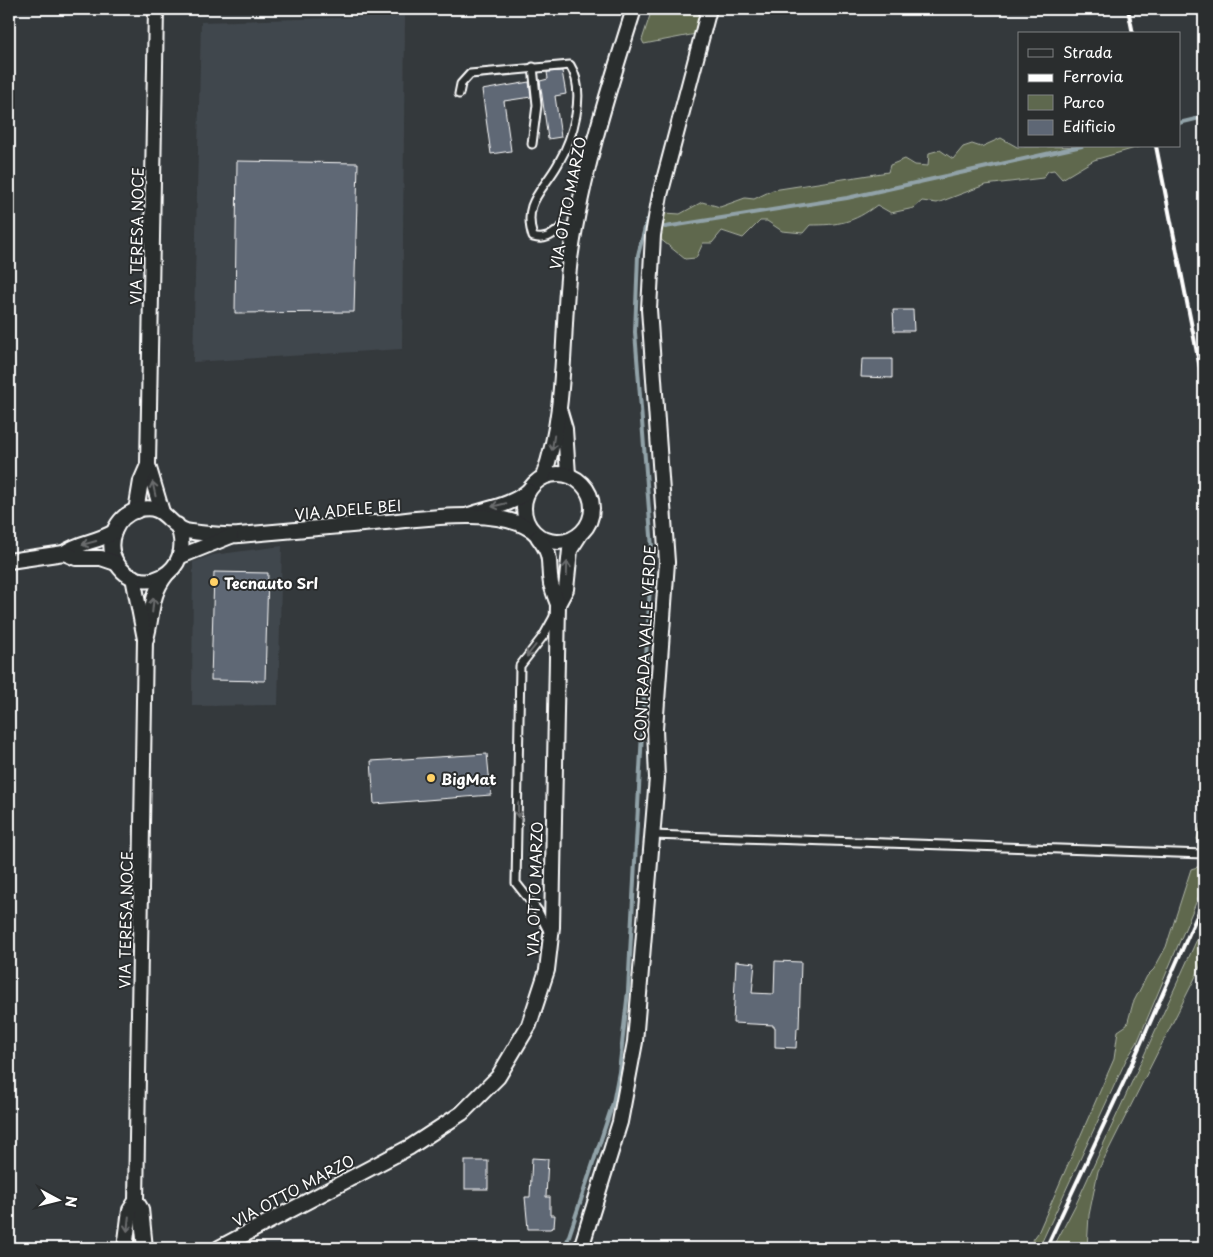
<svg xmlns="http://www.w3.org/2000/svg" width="1213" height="1257" font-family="'Playpen Sans',sans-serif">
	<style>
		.built { fill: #41474d }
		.green { fill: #5e684e; stroke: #aeb4a6 }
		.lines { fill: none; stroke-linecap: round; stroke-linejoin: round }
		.stream { stroke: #92a3a9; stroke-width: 4 }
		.building { fill: #5e6775; stroke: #fff }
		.service-casing { stroke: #fff; stroke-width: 11 }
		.minor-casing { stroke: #fff; stroke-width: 18 }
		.service { stroke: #2a2d2e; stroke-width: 7 }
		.minor { stroke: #2a2d2e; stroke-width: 14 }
		.rail { stroke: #fff; stroke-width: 4 }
		.oneway { stroke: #6a6c6d }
		.poi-dot { fill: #ffd166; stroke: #2a2d2e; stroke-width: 2 }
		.labels { text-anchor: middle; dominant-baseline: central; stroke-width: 4; stroke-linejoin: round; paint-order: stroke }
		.street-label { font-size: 15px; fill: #fff; stroke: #2a2d2e }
		.poi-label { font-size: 15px; font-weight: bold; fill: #fff; stroke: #2a2d2e; text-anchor: start }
	</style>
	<rect width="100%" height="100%" fill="#34393c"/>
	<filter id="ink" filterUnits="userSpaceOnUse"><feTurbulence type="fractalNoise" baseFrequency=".02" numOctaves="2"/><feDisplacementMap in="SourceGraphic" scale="10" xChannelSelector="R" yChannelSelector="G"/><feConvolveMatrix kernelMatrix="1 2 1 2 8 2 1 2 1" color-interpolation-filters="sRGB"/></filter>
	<g filter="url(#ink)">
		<g class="built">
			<polygon points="405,16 402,349 193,362 201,22"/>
			<polygon points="282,546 278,705 192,706 193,562 213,555"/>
		</g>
		<g class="green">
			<polygon points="652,9 706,9 696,34 644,44 642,40"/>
			<path d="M1001,138l16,9 125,-1 -48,14 -32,19 -8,-9 -6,1 -5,7 -58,7 -48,18 -15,-2 -8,7 -23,5 -14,-8c-24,18 -38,20 -67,20l-7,8 -21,-2 -15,-10h-7l-17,17 -21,-7 -10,12h-9l-7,15 -11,1 -26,-21 6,-25 15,1 22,-12 18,5 25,-9 9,1 19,-9 115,-18 2,-7 15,-6 10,6 13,1 1,-13 11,-3 13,9 10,-12 9,-3 9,3z"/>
			<polygon points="1204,815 1204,845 1200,844 1197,839"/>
			<polygon points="1204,865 1203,886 1137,1043 1126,1060 1039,1248 1027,1248 1038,1233 1114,1059 1118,1031 1127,1025 1133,1003 1147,976 1154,969 1166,947 1191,869"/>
			<polygon points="1204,924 1204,956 1197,974 1098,1171 1089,1215 1087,1248 1053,1248 1077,1202"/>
		</g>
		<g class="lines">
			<g class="stream">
				<polyline points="1179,123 1204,117"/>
				<polyline points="665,227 847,198 1082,146"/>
				<polyline points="565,1248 613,1103 619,1072 628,991 652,548 635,332 638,255 647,220"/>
			</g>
		</g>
		<g class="building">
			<polygon points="562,71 566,94 555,96 561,137 548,139 540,81 548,79 547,72"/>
			<polygon points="529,82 531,97 504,101 511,151 491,154 482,90"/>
			<polygon points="237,161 358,163 354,312 235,313"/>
			<polygon points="893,310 913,310 914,331 894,331"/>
			<polygon points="862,359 892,359 892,378 861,377"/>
			<polygon points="214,572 268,573 265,681 211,680"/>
			<polygon points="487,754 491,795 374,804 371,761"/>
			<polygon points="736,961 755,963 752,993 774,994 775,961 801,962 799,1028 797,1028 796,1048 775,1047 775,1027 773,1027 773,1025 733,1023"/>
			<polygon points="532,1158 548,1159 546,1197 550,1197 550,1215 555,1215 554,1227 550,1229 528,1229 525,1197 530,1197"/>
			<rect x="465" y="1161" width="23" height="28"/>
		</g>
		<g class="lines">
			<defs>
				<g id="service">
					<path d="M459,94l2,-10 9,-10 100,-9c17,27 3,73 -12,99 -15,27 -36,38 -25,73 13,4 20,-3 29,-10l13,1"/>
					<polyline points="532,144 537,105 533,67"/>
					<polyline points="652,835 1204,854"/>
					<polyline points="548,931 538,911 516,883 520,666 544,635 555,615"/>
				</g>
				<g id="minor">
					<polyline points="156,9 148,465 162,512"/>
					<polyline points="560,412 565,429 568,475"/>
					<circle cx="558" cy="508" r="34"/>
					<path d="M543,477c25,-66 18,-148 27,-218 12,-85 38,-168 64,-250"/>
					<polyline points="136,511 141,481 148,465"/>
					<path d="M469,515c21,-7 43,-10 59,-24"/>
					<path d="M177,525c21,48 -39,76 -61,37 -11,-19 -1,-45 21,-52 28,-8 30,15 49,21 10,2 43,5 53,4 45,-4 90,-8 135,-12 44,-3 119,-17 156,6"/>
					<path d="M64,553c14,-11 34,-11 50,-21"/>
					<polyline points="181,556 231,536"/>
					<polyline points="9,561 64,553 76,558 101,558 116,563"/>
					<polyline points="558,604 566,589 570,550 579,536"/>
					<path d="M146,639c7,-25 4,-44 20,-64"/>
					<polyline points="136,1201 141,1209 145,1248"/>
					<polyline points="125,1248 130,1210 136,1201 145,639 133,577"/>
					<path d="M219,1248l191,-101 52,-34 36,-36 31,-52 18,-55 5,-43 6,-323c-3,-7 -5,-14 -7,-20 -4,-23 3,-26 -13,-47"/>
					<polyline points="581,1248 620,1122 635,1042 657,778 655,729 667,562 649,309 653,235 660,195 709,9"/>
				</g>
			</defs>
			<use href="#service" class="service-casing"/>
			<use href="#minor" class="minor-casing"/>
			<use href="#service" class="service"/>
			<use href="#minor" class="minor"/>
			<g class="rail">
				<polyline points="1128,9 1133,34"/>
				<polyline points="1156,146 1204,388"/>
				<polyline points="1046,1248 1126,1077 1204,900"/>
			</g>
		</g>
		<defs><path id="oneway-shaft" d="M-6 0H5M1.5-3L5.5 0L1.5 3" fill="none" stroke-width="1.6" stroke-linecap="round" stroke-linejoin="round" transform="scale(1.25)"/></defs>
		<g class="oneway">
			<use href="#oneway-shaft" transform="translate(553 443) rotate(99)"/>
			<use href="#oneway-shaft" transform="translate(154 489) rotate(-102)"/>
			<use href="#oneway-shaft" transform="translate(499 505) rotate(166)"/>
			<use href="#oneway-shaft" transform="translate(89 543) rotate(165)"/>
			<use href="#oneway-shaft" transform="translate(567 569) rotate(-88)"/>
			<use href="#oneway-shaft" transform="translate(153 605) rotate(-84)"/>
			<use href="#oneway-shaft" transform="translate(531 651) rotate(128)"/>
			<use href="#oneway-shaft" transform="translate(518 810) rotate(91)"/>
			<use href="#oneway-shaft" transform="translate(128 1224) rotate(96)"/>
		</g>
	</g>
	<g class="poi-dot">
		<circle cx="214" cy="582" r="5"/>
		<circle cx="431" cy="778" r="5"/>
	</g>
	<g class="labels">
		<g class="street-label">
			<text transform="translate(567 203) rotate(-79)">VIA OTTO MARZO</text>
			<text transform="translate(136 236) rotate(-89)">VIA TERESA NOCE</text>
			<text transform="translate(348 509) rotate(-5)">VIA ADELE BEI</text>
			<text transform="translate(644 643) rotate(-87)">CONTRADA VALLE VERDE</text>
			<text transform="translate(534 889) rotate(-88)">VIA OTTO MARZO</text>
			<text transform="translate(125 920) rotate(-89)">VIA TERESA NOCE</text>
			<text transform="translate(293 1190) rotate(-28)">VIA OTTO MARZO</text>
		</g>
		<g class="poi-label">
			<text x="224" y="582">Tecnauto Srl</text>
			<text x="441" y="778">BigMat</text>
		</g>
	</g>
	<rect width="1213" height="1257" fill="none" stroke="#2a2d2e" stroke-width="30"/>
	<rect x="15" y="15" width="1183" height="1227" fill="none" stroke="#fff" stroke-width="2" filter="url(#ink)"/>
	<rect x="1018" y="32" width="162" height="115" fill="#2a2d2e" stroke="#7f8182"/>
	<rect x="1028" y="49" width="25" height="8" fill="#2a2d2e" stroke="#7f8182"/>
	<text x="1063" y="58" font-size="15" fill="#ffffff">Strada</text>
	<rect x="1028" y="74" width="25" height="8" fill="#ffffff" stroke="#7f8182"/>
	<text x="1063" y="82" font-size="15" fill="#ffffff">Ferrovia</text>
	<rect x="1028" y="95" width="25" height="15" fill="#5e684e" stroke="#7f8182"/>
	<text x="1063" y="108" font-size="15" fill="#ffffff">Parco</text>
	<rect x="1028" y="120" width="25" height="15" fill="#5e6775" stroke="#7f8182"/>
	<text x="1063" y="132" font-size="15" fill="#ffffff">Edificio</text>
	<g transform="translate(58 1200) rotate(97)" stroke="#2a2d2e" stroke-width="4" paint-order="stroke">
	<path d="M0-4L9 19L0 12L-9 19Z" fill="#ffffff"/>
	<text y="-8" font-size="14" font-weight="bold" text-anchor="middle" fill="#ffffff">N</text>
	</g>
</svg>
